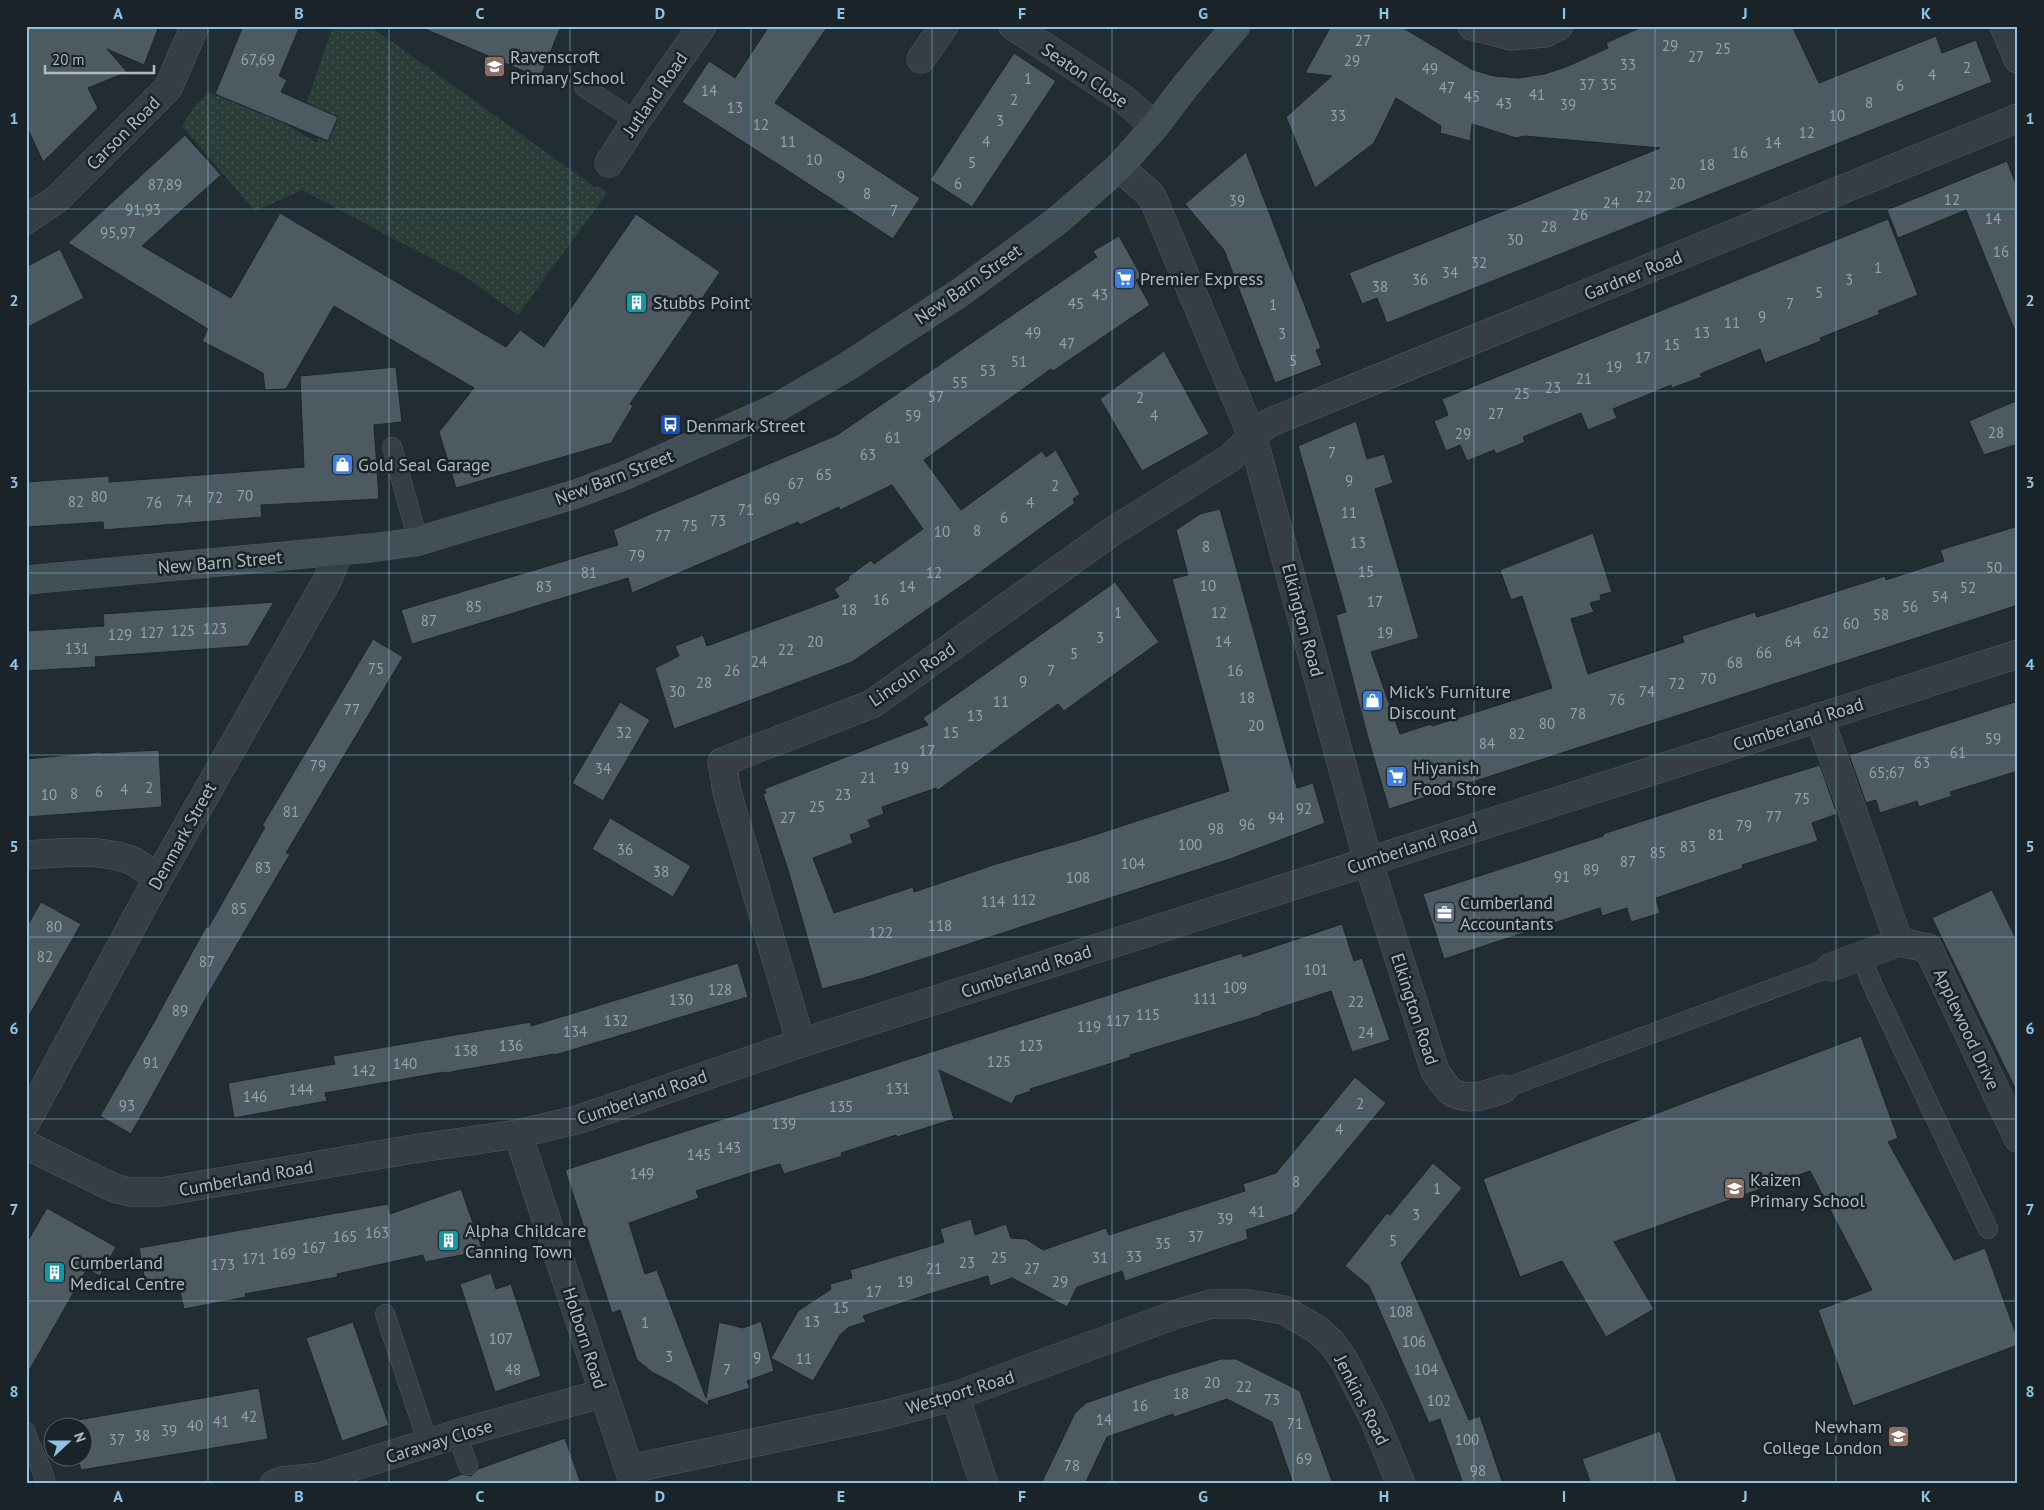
<svg xmlns="http://www.w3.org/2000/svg" width="2044" height="1510" font-family="'PT Sans',sans-serif">
	<style>
		.grass { fill: url(#grass-dots) }
		.building { fill: #4d5a62; stroke: #1c252b }
		.lines { fill: none; stroke-linecap: round; stroke-linejoin: round }
		.lane-casing { stroke: #525c62; stroke-width: 20 }
		.street-casing { stroke: #525c62; stroke-width: 29 }
		.secondary-casing { stroke: #525c62; stroke-width: 29 }
		.lane { stroke: #353e44; stroke-width: 19 }
		.street { stroke: #353e44; stroke-width: 28 }
		.secondary { stroke: #434f56; stroke-width: 28 }
		.grid { fill: none; stroke: #8cc4e9; stroke-width: 1; stroke-opacity: 0.55 }
		.labels { text-anchor: middle; dominant-baseline: central; stroke-width: 5; stroke-linejoin: round; paint-order: stroke }
		.number-label { font-size: 15px; fill: #96a2a9 }
		.poi-label { font-size: 18px; fill: #afbac1; stroke: #1a2328; text-anchor: start }
		.street-label { font-size: 18px; fill: #afbac1; stroke: #1a2328 }
		.neatline { fill: none; stroke: #8cc4e9; stroke-width: 2 }
		.grid-label { font-size: 16px; text-anchor: middle; font-weight: bold; fill: #8cc4e9 }
	</style>
	<defs>
		<pattern id="grass-dots" width="8" height="8" patternUnits="userSpaceOnUse" patternTransform="scale(1.25)"><rect width="8" height="8" fill="#2b3d38"/><path d="M2 2h.1M6 6h.1" fill="none" stroke="#475753" stroke-width="1.8" stroke-linecap="round"/></pattern>
	</defs>
	<rect width="100%" height="100%" fill="#222d33"/>
	<polygon class="grass" points="333,26 370,26 593,186 601,188 607,193 518,315 466,277 302,190 255,211 182,126 196,104 209,92 282,122 317,143 323,115 306,104"/>
	<g class="building">
		<polygon points="26,26 159,26 144,65 107,49 127,72 88,88 98,108 43,162 26,125"/>
		<polygon points="243,26 300,26 279,76 287,80 281,92 338,117 328,141 215,94"/>
		<polygon points="418,26 561,26 540,78"/>
		<polygon points="769,26 828,26 775,103 920,198 893,239 682,102 709,61 735,78"/>
		<polygon points="1331,26 1400,26 1473,70 1494,76 1519,78 1544,74 1566,67 1608,48 1606,43 1644,26 1792,26 1819,83 1936,36 1942,53 1976,40 1992,82 1387,323 1377,298 1362,304 1349,273 1660,148 1525,136 1516,138 1472,124 1470,141 1440,133 1441,126 1396,98 1374,143 1315,188 1286,117 1332,76 1305,73"/>
		<polygon points="1014,53 1056,81 972,207 930,180"/>
		<polygon points="185,135 221,175 142,246 231,298 280,213 506,347 520,330 544,347 636,214 720,272 630,404 633,406 611,443 456,488 439,432 474,388 334,306 286,389 265,390 263,373 202,341 208,329 68,243"/>
		<polygon points="1246,152 1321,348 1316,350 1322,365 1275,383 1224,250 1185,204"/>
		<polygon points="2007,161 2018,189 2017,336 1966,210 1898,238 1887,210"/>
		<polygon points="1888,219 1918,295 1878,311 1880,314 1820,338 1821,341 1765,363 1760,349 1700,374 1702,377 1672,388 1671,385 1613,409 1617,418 1588,430 1581,413 1523,437 1525,442 1496,454 1494,450 1467,461 1460,445 1446,451 1434,421 1448,415 1442,399"/>
		<polygon points="1119,236 1142,277 1136,280 1150,305 1053,371 1051,369 924,460 961,510 1042,451 1046,457 1056,450 1080,494 1073,499 1075,503 971,579 852,662 674,729 655,668 679,656 675,646 703,635 707,646 839,597 834,589 849,579 848,577 871,560 874,564 923,529 892,485 840,510 839,507 800,525 798,522 632,593 628,578 412,644 401,610 618,545 613,530 837,435 1097,257 1093,251"/>
		<polygon points="60,249 84,298 26,328 26,267"/>
		<polygon points="1164,351 1209,434 1142,471 1100,399"/>
		<polygon points="396,367 402,422 374,425 379,499 261,505 262,517 104,530 103,522 26,527 26,482 109,476 109,482 304,467 300,376"/>
		<polygon points="2018,400 2018,444 1984,455 1969,421"/>
		<polygon points="1356,421 1367,459 1384,454 1393,483 1375,489 1419,638 1371,652 1400,734 1431,724 1432,726 1552,688 1522,596 1511,600 1500,570 1593,533 1612,592 1600,595 1601,600 1590,603 1594,612 1571,619 1588,674 1684,642 1682,636 1755,612 1757,617 1885,576 1886,580 1944,561 1940,550 2018,526 2018,605 1389,809 1368,738 1336,615 1346,612 1298,446"/>
		<polygon points="1220,509 1297,788 1313,783 1325,823 1230,859 864,978 822,989 788,870 763,794 766,793 764,789 928,725 923,718 1115,582 1159,642 1064,711 1058,704 938,790 936,788 882,807 884,814 868,820 871,827 850,835 853,843 813,858 834,913 913,887 914,892 996,864 1082,839 1229,791 1172,579 1188,575 1176,530 1200,514"/>
		<polygon points="274,602 248,646 95,657 96,667 26,671 26,631 104,626 103,614"/>
		<polygon points="373,639 403,657 286,853 290,854 211,989 131,1134 100,1116 153,1024 206,927 208,928 265,827 262,826"/>
		<polygon points="2018,701 2018,771 1950,792 1952,796 1919,807 1917,801 1880,813 1876,800 1866,803 1849,755"/>
		<polygon points="620,702 650,720 603,801 572,783"/>
		<polygon points="159,750 162,807 26,817 26,759 100,752 101,753"/>
		<polygon points="1820,765 1837,814 1812,823 1818,841 1742,865 1743,868 1656,898 1660,913 1631,922 1627,908 1602,916 1600,908 1444,959 1423,894 1603,836 1603,834 1719,796"/>
		<polygon points="610,818 691,866 673,897 592,849"/>
		<polygon points="1992,890 2018,943 2018,1094 1932,918"/>
		<polygon points="41,902 81,924 26,1021 26,928"/>
		<polygon points="1342,924 1354,961 1362,958 1390,1040 1352,1052 1331,991 1261,1014 1262,1015 1130,1055 1131,1057 1030,1089 1031,1091 1016,1096 1012,1104 939,1070 954,1119 897,1137 896,1135 841,1153 842,1156 784,1174 780,1164 753,1172 696,1191 699,1198 629,1223 645,1274 657,1270 706,1398 719,1322 743,1328 761,1321 774,1371 747,1381 750,1388 708,1401 709,1406 673,1383 652,1372 637,1360 620,1310 612,1313 565,1170 1155,980 1242,953 1243,957"/>
		<polygon points="738,963 748,997 555,1055 555,1054 445,1073 444,1072 325,1093 327,1101 234,1118 228,1083 335,1064 333,1056 531,1022 531,1026"/>
		<polygon points="1861,1036 1898,1138 1888,1142 1954,1260 1985,1248 2018,1340 2018,1345 1853,1406 1818,1310 1872,1290 1810,1171 1614,1242 1654,1309 1606,1337 1562,1261 1520,1277 1483,1179"/>
		<polygon points="1355,1077 1386,1103 1294,1214 1246,1230 1248,1239 1125,1281 1122,1271 1077,1287 1067,1307 1012,1278 990,1286 988,1276 926,1295 863,1316 866,1322 849,1327 840,1335 813,1381 771,1358 798,1311 831,1289 830,1284 852,1278 850,1270 944,1242 940,1229 971,1219 975,1235 1006,1224 1011,1238 1026,1239 1043,1250 1106,1228 1109,1235 1245,1191 1243,1184 1276,1173"/>
		<polygon points="1433,1163 1462,1188 1401,1263 1469,1420 1480,1416 1503,1484 1463,1484 1440,1419 1429,1423 1369,1286 1345,1266 1387,1213 1390,1215"/>
		<polygon points="461,1189 483,1251 425,1262 423,1255 337,1274 338,1277 245,1294 246,1297 184,1309 179,1287 147,1292 139,1248 388,1204 390,1214"/>
		<polygon points="47,1208 116,1247 100,1276 87,1269 26,1376 26,1244"/>
		<polygon points="491,1273 496,1289 511,1284 541,1376 495,1392 460,1284"/>
		<polygon points="353,1322 389,1425 342,1441 306,1338"/>
		<polygon points="1221,1359 1236,1359 1300,1391 1333,1484 1293,1484 1272,1422 1227,1399 1174,1417 1173,1414 1107,1437 1085,1484 1041,1484 1075,1413 1086,1403 1152,1380"/>
		<polygon points="259,1388 268,1439 81,1470 78,1458 82,1458 82,1428 73,1428 72,1421"/>
		<polygon points="1660,1431 1678,1484 1591,1484 1582,1459"/>
		<polygon points="565,1438 581,1484 448,1484 447,1480 462,1474 471,1476 478,1469"/>
	</g>
	<g class="lines">
		<defs>
			<g id="lane">
				<polyline points="584,87 636,121"/>
				<polyline points="392,447 418,540"/>
				<polyline points="1861,956 1873,986 1988,1229"/>
				<polyline points="1503,1089 1831,967"/>
				<polyline points="385,1314 428,1443"/>
				<path d="M26,1432c4,19 17,33 20,52"/>
				<polyline points="457,1434 468,1465"/>
			</g>
			<g id="street">
				<polyline points="1013,26 1121,97 1155,126"/>
				<polyline points="1472,26 1511,36 1545,33 1559,26"/>
				<polyline points="2004,26 2018,59"/>
				<polyline points="921,59 944,26"/>
				<polyline points="609,163 636,121 702,26"/>
				<path d="M1119,167l31,27 4,7 99,237 115,423 67,210c4,6 9,14 14,19 16,13 38,5 54,-1"/>
				<polyline points="26,220 57,199 168,88 195,26"/>
				<polyline points="1819,717 1899,942"/>
				<path d="M26,855c33,-2 70,-7 102,4 11,4 20,12 30,19"/>
				<polyline points="1831,967 1899,942 1928,948 2018,1138"/>
				<polyline points="801,1043 727,792 722,762 872,704 1113,531 1230,458 1267,424 1276,420 2018,118"/>
				<polyline points="26,1122 158,878 328,579 339,551"/>
				<polyline points="518,1134 634,1484"/>
				<polyline points="26,1145 114,1188 130,1192 161,1192 413,1149 518,1134 580,1119 801,1043 2018,654"/>
				<polyline points="955,1396 984,1484"/>
				<polyline points="630,1469 884,1415 955,1396 1177,1314 1211,1304 1247,1304 1284,1310 1318,1330 1332,1343 1344,1360 1374,1419 1401,1484"/>
				<polyline points="274,1484 282,1481 320,1477 457,1434 604,1393"/>
			</g>
			<polyline id="secondary" points="26,580 370,548 415,542 576,494 626,475 778,407 848,366 961,292 1057,221 1119,167 1155,126 1187,84 1236,26"/>
		</defs>
		<use href="#lane" class="lane-casing"/>
		<use href="#street" class="street-casing"/>
		<use href="#secondary" class="secondary-casing"/>
		<use href="#lane" class="lane"/>
		<use href="#street" class="street"/>
		<use href="#secondary" class="secondary"/>
	</g>
	<path class="grid" d="M208,26v1458M389,26v1458M570,26v1458M751,26v1458M932,26v1458M1112,26v1458M1293,26v1458M1474,26v1458M1655,26v1458M1836,26v1458M26,209h1992M26,391h1992M26,573h1992M26,755h1992M26,937h1992M26,1119h1992M26,1301h1992"/>
	<defs>
		<symbol id="school-square" viewBox="-11 -11 22 22"><rect x="-9" y="-9" width="18" height="18" rx="4" fill="#8d6e63" stroke="#1a2328"/><path d="M0-5L7-2L0 1L-7-2ZM-4 1L0 2.5L4 1V4Q0 6-4 4Z" fill="#fff"/></symbol>
		<symbol id="supermarket-square" viewBox="-11 -11 22 22"><rect x="-9" y="-9" width="18" height="18" rx="4" fill="#3f7fe0" stroke="#1a2328"/><path d="M-6-5.5h2.5l.6 2H6L4.5 2H-2.5L-4.4-4H-6ZM-1.5 3.2a1.3 1.3 0 1 0 .1 0ZM3 3.2a1.3 1.3 0 1 0 .1 0Z" fill="#fff"/></symbol>
		<symbol id="building-square" viewBox="-11 -11 22 22"><rect x="-9" y="-9" width="18" height="18" rx="4" fill="#0f9aa8" stroke="#1a2328"/><path d="M-4-6H4V6H1V3H-1V6H-4ZM-2.5-4.3h1.7v1.8h-1.7ZM.8-4.3h1.7v1.8H.8ZM-2.5-1h1.7V.8h-1.7ZM.8-1h1.7V.8H.8Z" fill="#fff"/></symbol>
		<symbol id="bus-square" viewBox="-11 -11 22 22"><rect x="-9" y="-9" width="18" height="18" rx="4" fill="#1a4fb4" stroke="#1a2328"/><path d="M-5-6H5V4H4V6H2V4H-2V6H-4V4H-5ZM-3.5-4V0h7V-4ZM-3.5 1.2v1.5H-2V1.2ZM2 1.2v1.5H3.5V1.2Z" fill="#fff"/></symbol>
		<symbol id="shop-square" viewBox="-11 -11 22 22"><rect x="-9" y="-9" width="18" height="18" rx="4" fill="#3f7fe0" stroke="#1a2328"/><path d="M-5-2.5h2.3a2.7 3.5 0 0 1 5.4 0H5L5.5 6h-11ZM-1.5-2.5h3a1.5 2.3 0 0 0-3 0Z" fill="#fff"/></symbol>
		<symbol id="office-square" viewBox="-11 -11 22 22"><rect x="-9" y="-9" width="18" height="18" rx="4" fill="#5c6f8a" stroke="#1a2328"/><path d="M-6-3h4V-5.5h4V-3h4V5H-6ZM-1-4.5V-3h2v-1.5ZM-6 0V1H6V0Z" fill="#fff"/></symbol>
		<symbol id="university-square" viewBox="-11 -11 22 22"><rect x="-9" y="-9" width="18" height="18" rx="4" fill="#8d6e63" stroke="#1a2328"/><path d="M0-5L7-2L0 1L-7-2ZM-4 1L0 2.5L4 1V4Q0 6-4 4Z" fill="#fff"/></symbol>
	</defs>
	<g fill-rule="evenodd">
		<use href="#school-square" x="482" y="54" width="25" height="25"/>
		<use href="#supermarket-square" x="1112" y="266" width="25" height="25"/>
		<use href="#building-square" x="624" y="290" width="25" height="25"/>
		<use href="#bus-square" x="658" y="412" width="25" height="25"/>
		<use href="#shop-square" x="330" y="452" width="25" height="25"/>
		<use href="#shop-square" x="1360" y="688" width="25" height="25"/>
		<use href="#supermarket-square" x="1384" y="764" width="25" height="25"/>
		<use href="#office-square" x="1432" y="900" width="25" height="25"/>
		<use href="#school-square" x="1722" y="1176" width="25" height="25"/>
		<use href="#building-square" x="436" y="1228" width="25" height="25"/>
		<use href="#building-square" x="42" y="1260" width="25" height="25"/>
		<use href="#university-square" x="1886" y="1424" width="25" height="25"/>
	</g>
	<g class="labels">
		<g class="number-label">
			<text x="1363" y="40">27</text>
			<text x="1670" y="45">29</text>
			<text x="1723" y="48">25</text>
			<text x="1696" y="56">27</text>
			<text x="258" y="59">67,69</text>
			<text x="1352" y="60">29</text>
			<text x="1628" y="64">33</text>
			<text x="1967" y="67">2</text>
			<text x="1430" y="68">49</text>
			<text x="1932" y="74">4</text>
			<text x="1028" y="78">1</text>
			<text x="1587" y="84">37</text>
			<text x="1609" y="84">35</text>
			<text x="1900" y="85">6</text>
			<text x="1447" y="87">47</text>
			<text x="709" y="90">14</text>
			<text x="1537" y="94">41</text>
			<text x="1472" y="96">45</text>
			<text x="1014" y="99">2</text>
			<text x="1869" y="102">8</text>
			<text x="1504" y="103">43</text>
			<text x="1568" y="104">39</text>
			<text x="735" y="107">13</text>
			<text x="1338" y="115">33</text>
			<text x="1837" y="115">10</text>
			<text x="1000" y="120">3</text>
			<text x="761" y="124">12</text>
			<text x="1807" y="132">12</text>
			<text x="788" y="141">11</text>
			<text x="986" y="141">4</text>
			<text x="1773" y="142">14</text>
			<text x="1740" y="152">16</text>
			<text x="814" y="159">10</text>
			<text x="972" y="162">5</text>
			<text x="1707" y="164">18</text>
			<text x="841" y="176">9</text>
			<text x="958" y="183">6</text>
			<text x="1677" y="183">20</text>
			<text x="165" y="184">87,89</text>
			<text x="867" y="193">8</text>
			<text x="1644" y="196">22</text>
			<text x="1952" y="199">12</text>
			<text x="1237" y="200">39</text>
			<text x="1611" y="202">24</text>
			<text x="143" y="209">91,93</text>
			<text x="894" y="210">7</text>
			<text x="1580" y="214">26</text>
			<text x="1993" y="218">14</text>
			<text x="1549" y="226">28</text>
			<text x="118" y="232">95,97</text>
			<text x="1515" y="239">30</text>
			<text x="2001" y="251">16</text>
			<text x="1479" y="262">32</text>
			<text x="1878" y="267">1</text>
			<text x="1450" y="272">34</text>
			<text x="1420" y="279">36</text>
			<text x="1849" y="279">3</text>
			<text x="1380" y="286">38</text>
			<text x="1819" y="292">5</text>
			<text x="1100" y="294">43</text>
			<text x="1076" y="303">45</text>
			<text x="1790" y="303">7</text>
			<text x="1273" y="304">1</text>
			<text x="1762" y="316">9</text>
			<text x="1732" y="322">11</text>
			<text x="1033" y="332">49</text>
			<text x="1702" y="332">13</text>
			<text x="1282" y="333">3</text>
			<text x="1067" y="343">47</text>
			<text x="1672" y="344">15</text>
			<text x="1643" y="357">17</text>
			<text x="1293" y="360">5</text>
			<text x="1019" y="361">51</text>
			<text x="1614" y="366">19</text>
			<text x="988" y="370">53</text>
			<text x="1584" y="378">21</text>
			<text x="960" y="382">55</text>
			<text x="1553" y="387">23</text>
			<text x="1522" y="393">25</text>
			<text x="936" y="396">57</text>
			<text x="1140" y="397">2</text>
			<text x="1496" y="413">27</text>
			<text x="913" y="415">59</text>
			<text x="1154" y="415">4</text>
			<text x="1996" y="432">28</text>
			<text x="1463" y="433">29</text>
			<text x="893" y="437">61</text>
			<text x="1332" y="452">7</text>
			<text x="868" y="454">63</text>
			<text x="824" y="474">65</text>
			<text x="1349" y="480">9</text>
			<text x="796" y="483">67</text>
			<text x="1055" y="485">2</text>
			<text x="245" y="495">70</text>
			<text x="99" y="496">80</text>
			<text x="215" y="497">72</text>
			<text x="772" y="498">69</text>
			<text x="184" y="500">74</text>
			<text x="76" y="501">82</text>
			<text x="154" y="502">76</text>
			<text x="1030" y="502">4</text>
			<text x="746" y="509">71</text>
			<text x="1349" y="512">11</text>
			<text x="1004" y="517">6</text>
			<text x="718" y="520">73</text>
			<text x="690" y="525">75</text>
			<text x="977" y="530">8</text>
			<text x="942" y="531">10</text>
			<text x="663" y="535">77</text>
			<text x="1358" y="542">13</text>
			<text x="1206" y="546">8</text>
			<text x="637" y="555">79</text>
			<text x="1994" y="567">50</text>
			<text x="1366" y="571">15</text>
			<text x="589" y="572">81</text>
			<text x="934" y="572">12</text>
			<text x="1208" y="585">10</text>
			<text x="544" y="586">83</text>
			<text x="907" y="586">14</text>
			<text x="1968" y="587">52</text>
			<text x="1940" y="596">54</text>
			<text x="881" y="599">16</text>
			<text x="1375" y="601">17</text>
			<text x="474" y="606">85</text>
			<text x="1910" y="606">56</text>
			<text x="849" y="609">18</text>
			<text x="1118" y="612">1</text>
			<text x="1219" y="612">12</text>
			<text x="1881" y="614">58</text>
			<text x="429" y="620">87</text>
			<text x="1851" y="623">60</text>
			<text x="215" y="628">123</text>
			<text x="183" y="630">125</text>
			<text x="152" y="632">127</text>
			<text x="1385" y="632">19</text>
			<text x="1821" y="632">62</text>
			<text x="120" y="634">129</text>
			<text x="1100" y="637">3</text>
			<text x="815" y="641">20</text>
			<text x="1223" y="641">14</text>
			<text x="1793" y="641">64</text>
			<text x="77" y="648">131</text>
			<text x="786" y="649">22</text>
			<text x="1764" y="652">66</text>
			<text x="1074" y="653">5</text>
			<text x="759" y="661">24</text>
			<text x="1735" y="662">68</text>
			<text x="376" y="668">75</text>
			<text x="732" y="670">26</text>
			<text x="1051" y="670">7</text>
			<text x="1235" y="670">16</text>
			<text x="1708" y="678">70</text>
			<text x="1023" y="681">9</text>
			<text x="704" y="682">28</text>
			<text x="1677" y="683">72</text>
			<text x="677" y="691">30</text>
			<text x="1647" y="691">74</text>
			<text x="1247" y="697">18</text>
			<text x="1617" y="699">76</text>
			<text x="1001" y="701">11</text>
			<text x="352" y="709">77</text>
			<text x="1578" y="713">78</text>
			<text x="975" y="715">13</text>
			<text x="1547" y="723">80</text>
			<text x="1256" y="725">20</text>
			<text x="624" y="732">32</text>
			<text x="951" y="732">15</text>
			<text x="1517" y="733">82</text>
			<text x="1993" y="738">59</text>
			<text x="1487" y="743">84</text>
			<text x="927" y="750">17</text>
			<text x="1958" y="752">61</text>
			<text x="1922" y="762">63</text>
			<text x="318" y="765">79</text>
			<text x="901" y="767">19</text>
			<text x="603" y="768">34</text>
			<text x="1887" y="772">65;67</text>
			<text x="868" y="777">21</text>
			<text x="149" y="787">2</text>
			<text x="124" y="789">4</text>
			<text x="99" y="791">6</text>
			<text x="74" y="793">8</text>
			<text x="49" y="794">10</text>
			<text x="843" y="794">23</text>
			<text x="1802" y="798">75</text>
			<text x="817" y="806">25</text>
			<text x="1304" y="808">92</text>
			<text x="291" y="811">81</text>
			<text x="1774" y="816">77</text>
			<text x="788" y="817">27</text>
			<text x="1276" y="817">94</text>
			<text x="1247" y="824">96</text>
			<text x="1744" y="825">79</text>
			<text x="1216" y="828">98</text>
			<text x="1716" y="834">81</text>
			<text x="1190" y="844">100</text>
			<text x="1688" y="846">83</text>
			<text x="625" y="849">36</text>
			<text x="1658" y="852">85</text>
			<text x="1628" y="861">87</text>
			<text x="1133" y="863">104</text>
			<text x="263" y="867">83</text>
			<text x="1591" y="869">89</text>
			<text x="661" y="871">38</text>
			<text x="1562" y="876">91</text>
			<text x="1078" y="877">108</text>
			<text x="1024" y="899">112</text>
			<text x="993" y="901">114</text>
			<text x="239" y="908">85</text>
			<text x="940" y="925">118</text>
			<text x="54" y="926">80</text>
			<text x="881" y="932">122</text>
			<text x="45" y="956">82</text>
			<text x="207" y="961">87</text>
			<text x="1316" y="969">101</text>
			<text x="1235" y="987">109</text>
			<text x="720" y="989">128</text>
			<text x="1205" y="998">111</text>
			<text x="681" y="999">130</text>
			<text x="1356" y="1001">22</text>
			<text x="180" y="1010">89</text>
			<text x="1148" y="1014">115</text>
			<text x="616" y="1020">132</text>
			<text x="1118" y="1020">117</text>
			<text x="1089" y="1026">119</text>
			<text x="575" y="1031">134</text>
			<text x="1366" y="1032">24</text>
			<text x="511" y="1045">136</text>
			<text x="1031" y="1045">123</text>
			<text x="466" y="1050">138</text>
			<text x="999" y="1061">125</text>
			<text x="151" y="1062">91</text>
			<text x="405" y="1063">140</text>
			<text x="364" y="1070">142</text>
			<text x="898" y="1088">131</text>
			<text x="301" y="1089">144</text>
			<text x="255" y="1096">146</text>
			<text x="1360" y="1103">2</text>
			<text x="127" y="1105">93</text>
			<text x="841" y="1106">135</text>
			<text x="784" y="1123">139</text>
			<text x="1339" y="1129">4</text>
			<text x="729" y="1147">143</text>
			<text x="699" y="1154">145</text>
			<text x="642" y="1173">149</text>
			<text x="1296" y="1181">8</text>
			<text x="1437" y="1188">1</text>
			<text x="1257" y="1211">41</text>
			<text x="1416" y="1214">3</text>
			<text x="1225" y="1218">39</text>
			<text x="377" y="1232">163</text>
			<text x="345" y="1236">165</text>
			<text x="1196" y="1236">37</text>
			<text x="1393" y="1240">5</text>
			<text x="1163" y="1243">35</text>
			<text x="314" y="1247">167</text>
			<text x="284" y="1253">169</text>
			<text x="1134" y="1256">33</text>
			<text x="999" y="1257">25</text>
			<text x="1100" y="1257">31</text>
			<text x="254" y="1258">171</text>
			<text x="967" y="1262">23</text>
			<text x="223" y="1264">173</text>
			<text x="934" y="1268">21</text>
			<text x="1032" y="1268">27</text>
			<text x="905" y="1281">19</text>
			<text x="1060" y="1281">29</text>
			<text x="874" y="1291">17</text>
			<text x="841" y="1307">15</text>
			<text x="1401" y="1311">108</text>
			<text x="812" y="1321">13</text>
			<text x="645" y="1322">1</text>
			<text x="501" y="1338">107</text>
			<text x="1414" y="1341">106</text>
			<text x="669" y="1356">3</text>
			<text x="757" y="1357">9</text>
			<text x="804" y="1358">11</text>
			<text x="513" y="1369">48</text>
			<text x="727" y="1369">7</text>
			<text x="1426" y="1369">104</text>
			<text x="1212" y="1382">20</text>
			<text x="1244" y="1386">22</text>
			<text x="1181" y="1393">18</text>
			<text x="1272" y="1399">73</text>
			<text x="1439" y="1400">102</text>
			<text x="1140" y="1405">16</text>
			<text x="249" y="1416">42</text>
			<text x="1104" y="1419">14</text>
			<text x="221" y="1421">41</text>
			<text x="1295" y="1423">71</text>
			<text x="195" y="1425">40</text>
			<text x="169" y="1430">39</text>
			<text x="142" y="1435">38</text>
			<text x="117" y="1439">37</text>
			<text x="1467" y="1439">100</text>
			<text x="1304" y="1458">69</text>
			<text x="1072" y="1465">78</text>
			<text x="1478" y="1470">98</text>
		</g>
		<g class="poi-label">
			<text x="510" y="56">Ravenscroft<tspan x="510" dy="21">Primary School</tspan></text>
			<text x="1140" y="278">Premier Express</text>
			<text x="653" y="302">Stubbs Point</text>
			<text x="686" y="425">Denmark Street</text>
			<text x="358" y="464">Gold Seal Garage</text>
			<text x="1389" y="691">Mick's Furniture<tspan x="1389" dy="21">Discount</tspan></text>
			<text x="1413" y="767">Hiyanish<tspan x="1413" dy="21">Food Store</tspan></text>
			<text x="1460" y="902">Cumberland<tspan x="1460" dy="21">Accountants</tspan></text>
			<text x="1750" y="1179">Kaizen<tspan x="1750" dy="21">Primary School</tspan></text>
			<text x="465" y="1230">Alpha Childcare<tspan x="465" dy="21">Canning Town</tspan></text>
			<text x="70" y="1262">Cumberland<tspan x="70" dy="21">Medical Centre</tspan></text>
			<text x="1882" y="1426" text-anchor="end">Newham<tspan x="1882" dy="21">College London</tspan></text>
		</g>
		<g class="street-label">
			<text transform="translate(1085 75) rotate(34)">Seaton Close</text>
			<text transform="translate(655 94) rotate(-55)">Jutland Road</text>
			<text transform="translate(123 133) rotate(-45)">Carson Road</text>
			<text transform="translate(1633 275) rotate(-22)">Gardner Road</text>
			<text transform="translate(968 284) rotate(-35)">New Barn Street</text>
			<text transform="translate(614 477) rotate(-21)">New Barn Street</text>
			<text transform="translate(220 562) rotate(-5)">New Barn Street</text>
			<text transform="translate(1303 620) rotate(75)">Elkington Road</text>
			<text transform="translate(912 674) rotate(-34)">Lincoln Road</text>
			<text transform="translate(1798 724) rotate(-18)">Cumberland Road</text>
			<text transform="translate(182 836) rotate(-61)">Denmark Street</text>
			<text transform="translate(1412 847) rotate(-18)">Cumberland Road</text>
			<text transform="translate(1026 971) rotate(-18)">Cumberland Road</text>
			<text transform="translate(1415 1009) rotate(72)">Elkington Road</text>
			<text transform="translate(1967 1029) rotate(65)">Applewood Drive</text>
			<text transform="translate(642 1097) rotate(-19)">Cumberland Road</text>
			<text transform="translate(246 1178) rotate(-10)">Cumberland Road</text>
			<text transform="translate(585 1338) rotate(72)">Holborn Road</text>
			<text transform="translate(960 1392) rotate(-17)">Westport Road</text>
			<text transform="translate(1362 1400) rotate(63)">Jenkins Road</text>
			<text transform="translate(439 1441) rotate(-17)">Caraway Close</text>
		</g>
	</g>
	<rect width="2044" height="1510" fill="none" stroke="#1a2328" stroke-width="55"/>
	<g transform="translate(68 1442) rotate(69)"><circle r="24" fill="#1a2328" stroke="#565f65"/>
	<path d="M0-4L9 19L0 12L-9 19Z" fill="#8cc4e9"/>
	<text y="-8" font-size="14" font-weight="bold" text-anchor="middle" fill="#afbac1">N</text>
	</g>
	<path d="M45 65v8h109v-8" fill="none" stroke="#afbac1" stroke-width="2.5"/>
	<text x="52" y="65" font-size="15" fill="#afbac1" stroke="#1a2328" stroke-width="4" paint-order="stroke">20 m</text>
	<rect x="28" y="28" width="1988" height="1454" class="neatline"/>
	<g class="grid-label">
		<text x="118" y="19">A</text>
		<text x="299" y="19">B</text>
		<text x="480" y="19">C</text>
		<text x="660" y="19">D</text>
		<text x="841" y="19">E</text>
		<text x="1022" y="19">F</text>
		<text x="1203" y="19">G</text>
		<text x="1384" y="19">H</text>
		<text x="1564" y="19">I</text>
		<text x="1745" y="19">J</text>
		<text x="1926" y="19">K</text>
		<text x="14" y="124">1</text>
		<text x="2030" y="124">1</text>
		<text x="14" y="306">2</text>
		<text x="2030" y="306">2</text>
		<text x="14" y="488">3</text>
		<text x="2030" y="488">3</text>
		<text x="14" y="670">4</text>
		<text x="2030" y="670">4</text>
		<text x="14" y="852">5</text>
		<text x="2030" y="852">5</text>
		<text x="14" y="1034">6</text>
		<text x="2030" y="1034">6</text>
		<text x="14" y="1215">7</text>
		<text x="2030" y="1215">7</text>
		<text x="14" y="1397">8</text>
		<text x="2030" y="1397">8</text>
		<text x="118" y="1502">A</text>
		<text x="299" y="1502">B</text>
		<text x="480" y="1502">C</text>
		<text x="660" y="1502">D</text>
		<text x="841" y="1502">E</text>
		<text x="1022" y="1502">F</text>
		<text x="1203" y="1502">G</text>
		<text x="1384" y="1502">H</text>
		<text x="1564" y="1502">I</text>
		<text x="1745" y="1502">J</text>
		<text x="1926" y="1502">K</text>
	</g>
</svg>
